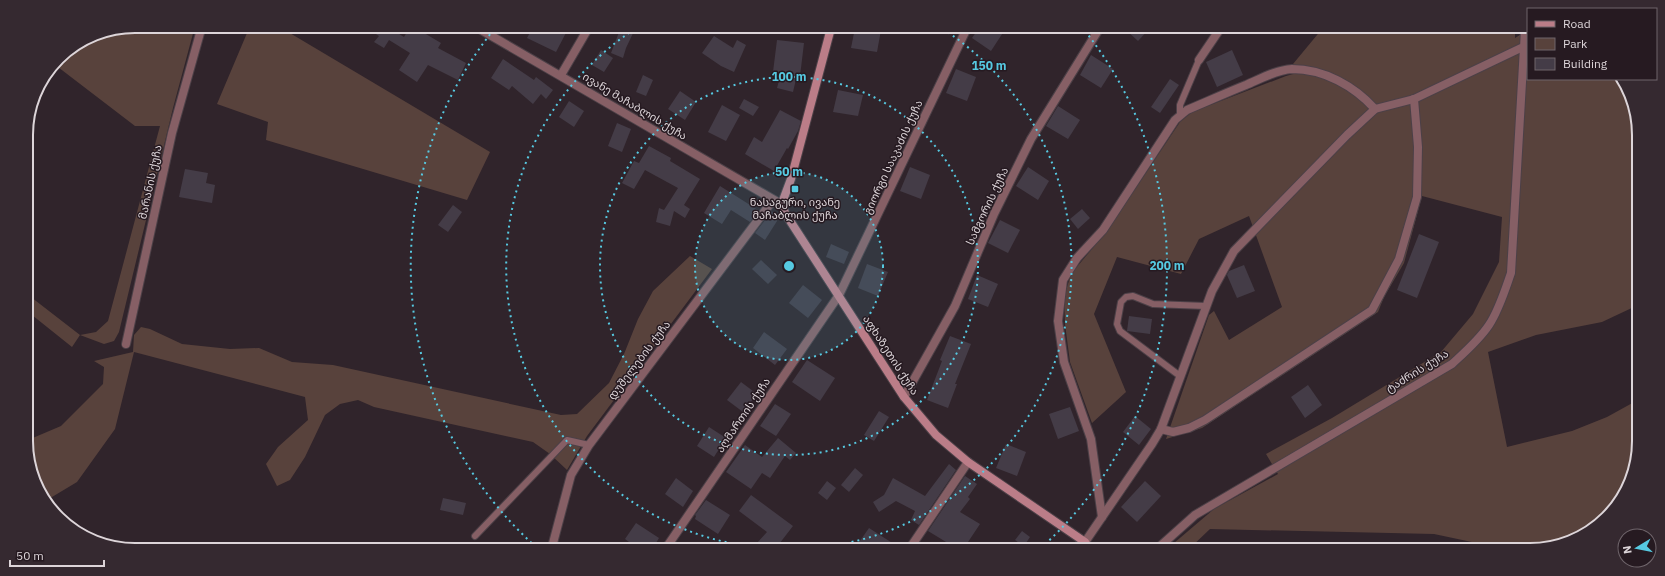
<svg xmlns="http://www.w3.org/2000/svg" width="1665" height="576" font-family="'IBM Plex Sans','Noto Sans Georgian',sans-serif">
	<style>
		.green { fill: #58423c }
		.building { fill: #443c47 }
		.lines { fill: none; stroke-linecap: round; stroke-linejoin: round }
		.lane-casing { stroke: #4c4047; stroke-width: 8 }
		.street-casing { stroke: #4c4047; stroke-width: 10 }
		.secondary-casing { stroke: #4c4047; stroke-width: 10 }
		.lane { stroke: #865f65; stroke-width: 6 }
		.street { stroke: #865f65; stroke-width: 8 }
		.secondary { stroke: #bb7d88; stroke-width: 8 }
		.ring { fill: none; stroke: #56c9e1; stroke-width: 2; stroke-dasharray: 2 4 }
		.poi-dot { fill: #56c9e1; stroke: #261a21; stroke-width: 1.5 }
		.labels { text-anchor: middle; dominant-baseline: central; stroke-width: 3; stroke-linejoin: round; paint-order: stroke }
		.street-label { font-size: 11px; fill: #ddd5d9; stroke: #261a21 }
		.poi-label { font-size: 11px; fill: #ddd5d9; stroke: #261a21 }
		.rim { fill: none; stroke: #ddd5d9; stroke-width: 2 }
		.centre { fill: #56c9e1; stroke: #261a21; stroke-width: 2 }
		.ring-label { font-size: 12px; text-anchor: middle; font-weight: bold; fill: #56c9e1; stroke: #261a21; stroke-width: 3; stroke-linejoin: round; paint-order: stroke }
	</style>
	<rect width="100%" height="100%" fill="#30242b"/>
	<g class="green">
		<polygon points="135,26 195,26 173,108 119,332 114,341 104,344 80,335 72,347 27,311 27,294 80,335 96,332 108,321 160,126 135,126 54,64 58,58 94,34"/>
		<polygon points="250,26 278,26 490,152 467,200 266,140 268,122 217,104"/>
		<polygon points="1322,29 1515,30 1515,38 1528,30 1528,79 1620,79 1637,114 1636,306 1602,322 1536,335 1488,352 1507,447 1572,431 1607,417 1636,401 1635,469 1620,502 1597,527 1537,550 1497,550 1486,545 1434,534 1210,529 1189,549 1167,549 1214,509 1278,474 1266,454 1332,418 1441,352 1473,314 1499,262 1502,217 1422,196 1404,263 1384,297 1378,312 1202,428 1166,439 1209,315 1214,311 1229,340 1282,307 1249,216 1199,239 1181,274 1117,257 1094,314 1126,392 1092,423 1070,362 1065,324 1064,297 1071,274 1107,231 1180,122 1192,112 1286,76 1297,73 1293,64"/>
		<polygon points="690,256 712,269 587,436 567,470 550,454 533,442 374,407 358,400 340,404 325,415 305,457 290,480 277,486 266,464 278,447 308,420 305,397 134,352 115,429 77,482 47,500 28,462 28,440 61,426 103,384 104,367 94,361 133,352 134,335 141,327 150,329 182,344 230,349 259,348 292,362 333,365 561,415 577,414 609,383 624,354 638,319 653,291"/>
	</g>
	<g class="building">
		<polygon points="365,27 388,27 404,37 410,27 414,27 441,43 438,48 466,63 458,80 428,65 417,82 399,70 410,53 389,40 384,48 374,42 379,36"/>
		<polygon points="533,27 569,27 556,52 527,38"/>
		<polygon points="621,27 636,27 626,48 623,58 611,53"/>
		<polygon points="855,28 868,28 881,30 877,52 851,48"/>
		<polygon points="979,28 1006,28 991,51 972,38"/>
		<polygon points="1125,29 1149,29 1138,41"/>
		<polygon points="714,36 733,48 737,40 746,45 734,72 721,66 702,53"/>
		<polygon points="777,40 804,43 801,68 800,75 797,75 793,92 777,88 781,73 773,72"/>
		<polygon points="601,50 613,58 604,72 592,65"/>
		<polygon points="1232,50 1243,75 1217,87 1206,62"/>
		<polygon points="1091,55 1113,69 1101,88 1080,75"/>
		<polygon points="503,59 534,80 536,77 553,90 546,99 541,94 533,104 512,86 509,90 491,78"/>
		<polygon points="956,69 976,77 967,101 946,93"/>
		<polygon points="643,75 653,80 646,96 636,92"/>
		<polygon points="1170,79 1179,85 1160,113 1151,107"/>
		<polygon points="838,90 863,95 858,116 833,112"/>
		<polygon points="680,91 696,102 685,120 668,109"/>
		<polygon points="744,99 759,107 753,116 739,108"/>
		<polygon points="569,101 584,111 574,127 559,117"/>
		<polygon points="722,105 740,115 726,141 708,132"/>
		<polygon points="1058,106 1080,120 1068,139 1046,126"/>
		<polygon points="780,110 801,121 798,131 788,149 787,148 774,171 745,154 754,137 762,142"/>
		<polygon points="617,123 631,129 622,152 608,146"/>
		<polygon points="649,146 671,158 670,161 700,179 684,205 690,209 685,218 674,211 670,226 656,222 659,208 664,210 678,188 645,170 634,189 622,183 634,161 639,163"/>
		<polygon points="910,167 930,175 921,199 900,191"/>
		<polygon points="1028,167 1049,181 1038,200 1016,186"/>
		<polygon points="185,169 208,173 206,183 215,185 212,203 179,197"/>
		<polygon points="720,186 758,210 750,222 731,210 722,224 704,213"/>
		<polygon points="453,205 462,212 448,232 438,225"/>
		<polygon points="1082,209 1090,218 1078,229 1070,219"/>
		<polygon points="772,211 777,221 765,240 755,233"/>
		<polygon points="1000,220 1020,230 1008,253 988,243"/>
		<polygon points="1419,234 1439,242 1417,298 1397,290"/>
		<polygon points="831,244 849,252 844,264 826,257"/>
		<polygon points="761,260 777,275 768,284 752,269"/>
		<polygon points="867,264 888,272 878,296 858,288"/>
		<polygon points="1244,265 1255,291 1237,298 1227,275 1229,271"/>
		<polygon points="977,275 998,284 988,307 968,299"/>
		<polygon points="803,285 822,300 808,318 789,303"/>
		<polygon points="1129,316 1152,319 1150,334 1127,331"/>
		<polygon points="764,332 787,349 775,365 753,348"/>
		<polygon points="950,336 971,344 955,384 957,384 948,408 927,400 942,361 940,360"/>
		<polygon points="807,360 835,378 820,401 792,382"/>
		<polygon points="741,382 757,394 743,412 727,400"/>
		<polygon points="1308,385 1322,405 1305,418 1291,397"/>
		<polygon points="775,404 791,414 776,436 760,426"/>
		<polygon points="1070,407 1079,431 1058,439 1049,414"/>
		<polygon points="879,411 889,417 874,441 864,435"/>
		<polygon points="1135,416 1151,429 1139,445 1123,432"/>
		<polygon points="709,427 726,438 714,457 697,446"/>
		<polygon points="778,438 796,453 790,460 785,456 770,478 762,473 751,489 726,472 745,445 762,457"/>
		<polygon points="1006,444 1026,452 1017,476 996,468"/>
		<polygon points="949,464 956,470 919,525 911,520 915,511 896,501 879,512 873,502 884,495 893,478 925,496"/>
		<polygon points="855,468 863,475 849,492 841,485"/>
		<polygon points="965,476 977,484 968,497 970,499 960,512 980,524 964,548 956,548 928,531"/>
		<polygon points="676,478 693,491 683,507 665,494"/>
		<polygon points="827,481 836,488 827,500 818,493"/>
		<polygon points="1145,481 1161,496 1137,522 1121,507"/>
		<polygon points="751,495 793,526 776,548 763,548 757,543 767,532 739,511"/>
		<polygon points="443,498 466,503 463,515 440,510"/>
		<polygon points="706,500 730,515 718,534 695,519 696,516 695,515"/>
		<polygon points="636,523 659,538 653,548 637,548 625,539"/>
		<polygon points="869,528 900,548 855,548"/>
		<polygon points="1022,531 1030,537 1024,546 1015,540"/>
	</g>
	<g class="lines">
		<defs>
			<g id="lane">
				<polyline points="1180,115 1180,105 1199,60"/>
				<polyline points="1180,376 1120,331 1117,324 1121,302 1126,297 1133,296 1153,304 1206,306"/>
				<polyline points="475,536 567,440 589,445"/>
			</g>
			<g id="street">
				<polyline points="476,27 776,201"/>
				<polyline points="1199,60 1220,29"/>
				<polyline points="561,75 589,27"/>
				<polyline points="126,344 172,133 202,26"/>
				<polyline points="904,397 955,306 994,214 1031,139 1099,29"/>
				<polyline points="1161,429 1173,432 1189,428 1205,420 1372,310 1399,259 1417,197 1418,147 1414,99"/>
				<path d="M1102,517l-11,-78 -27,-77 -6,-41 5,-41 14,-22 26,-28 72,-110 12,-10c19,-8 39,-17 59,-25 14,-6 30,-15 46,-16 32,0 62,17 83,40"/>
				<polyline points="1085,542 1152,444 1161,429 1212,291 1234,251 1347,135 1375,109 1414,99 1523,47"/>
				<polyline points="552,547 571,475 589,445 773,200"/>
				<polyline points="666,548 839,295 967,28"/>
				<polyline points="910,548 968,462"/>
				<path d="M1157,549l38,-34 257,-151c13,-12 27,-24 37,-39 10,-15 16,-35 22,-52l14,-243"/>
			</g>
			<polyline id="secondary" points="831,28 791,179 782,203 785,213 904,397 936,435 968,462 1085,542 1089,549"/>
		</defs>
		<use href="#lane" class="lane-casing"/>
		<use href="#street" class="street-casing"/>
		<use href="#secondary" class="secondary-casing"/>
		<use href="#lane" class="lane"/>
		<use href="#street" class="street"/>
		<use href="#secondary" class="secondary"/>
	</g>
	<circle cx="789" cy="266" r="94" fill="#56c9e1" fill-opacity=".12"/>
	<g class="ring">
		<circle cx="789" cy="266" r="94"/>
		<circle cx="789" cy="266" r="189"/>
		<path d="M762 548A283 283 0 0 1 635 29M943 29A283 283 0 0 1 814 548"/>
		<path d="M536 547A378 378 0 0 1 495 28M1085 31A378 378 0 0 1 1042 547"/>
	</g>
	<rect class="poi-dot" x="791" y="185" width="8" height="8" rx="2"/>
	<g class="labels">
		<g class="street-label">
			<text transform="translate(635 106) rotate(31)">ივანე მაჩაბლის ქუჩა</text>
			<text transform="translate(893 157) rotate(-65)">გიორგი სააკაძის ქუჩა</text>
			<text transform="translate(150 182) rotate(-78)">მარანის ქუჩა</text>
			<text transform="translate(987 206) rotate(-65)">სამგორის ქუჩა</text>
			<text transform="translate(891 355) rotate(57)">აფხაზეთის ქუჩა</text>
			<text transform="translate(639 360) rotate(-53)">დუშელების ქუჩა</text>
			<text transform="translate(1417 371) rotate(-32)">ტაძრის ქუჩა</text>
			<text transform="translate(743 415) rotate(-56)">აღმართის ქუჩა</text>
		</g>
		<g class="poi-label">
			<text x="795" y="202">ნასაგური, ივანე<tspan x="795" dy="13">მაჩაბლის ქუჩა</tspan></text>
		</g>
	</g>
	<path d="M0 0H1665V576H0ZM135 33H1530A102 102 0 0 1 1632 135V441A102 102 0 0 1 1530 543H135A102 102 0 0 1 33 441V135A102 102 0 0 1 135 33Z" fill="#352930" fill-rule="evenodd"/>
	<path class="rim" d="M135 33H1530A102 102 0 0 1 1632 135V441A102 102 0 0 1 1530 543H135A102 102 0 0 1 33 441V135A102 102 0 0 1 135 33Z"/>
	<circle cx="789" cy="266" r="6" class="centre"/>
	<g class="ring-label">
		<text x="989" y="70">150 m</text>
		<text x="789" y="81">100 m</text>
		<text x="789" y="176">50 m</text>
		<text x="1167" y="270">200 m</text>
	</g>
	<rect x="1527" y="8" width="130" height="72" fill="#261a21" stroke="#6f656b"/>
	<rect x="1535" y="21" width="20" height="6" fill="#bb7d88" stroke="#6f656b"/>
	<text x="1563" y="28" font-size="12" fill="#ddd5d9">Road</text>
	<rect x="1535" y="38" width="20" height="12" fill="#58423c" stroke="#6f656b"/>
	<text x="1563" y="48" font-size="12" fill="#ddd5d9">Park</text>
	<rect x="1535" y="58" width="20" height="12" fill="#443c47" stroke="#6f656b"/>
	<text x="1563" y="68" font-size="12" fill="#ddd5d9">Building</text>
	<g transform="translate(1637 548) rotate(260)"><circle r="19" fill="#261a21" stroke="#6f656b"/>
	<path d="M0-3L7 15L0 10L-7 15Z" fill="#56c9e1"/>
	<text y="-6" font-size="11" font-weight="bold" text-anchor="middle" fill="#ddd5d9">N</text>
	</g>
	<path d="M10 560v6h94v-6" fill="none" stroke="#ddd5d9" stroke-width="2"/>
	<text x="16" y="560" font-size="12" fill="#ddd5d9" stroke="#261a21" stroke-width="3" paint-order="stroke">50 m</text>
</svg>
